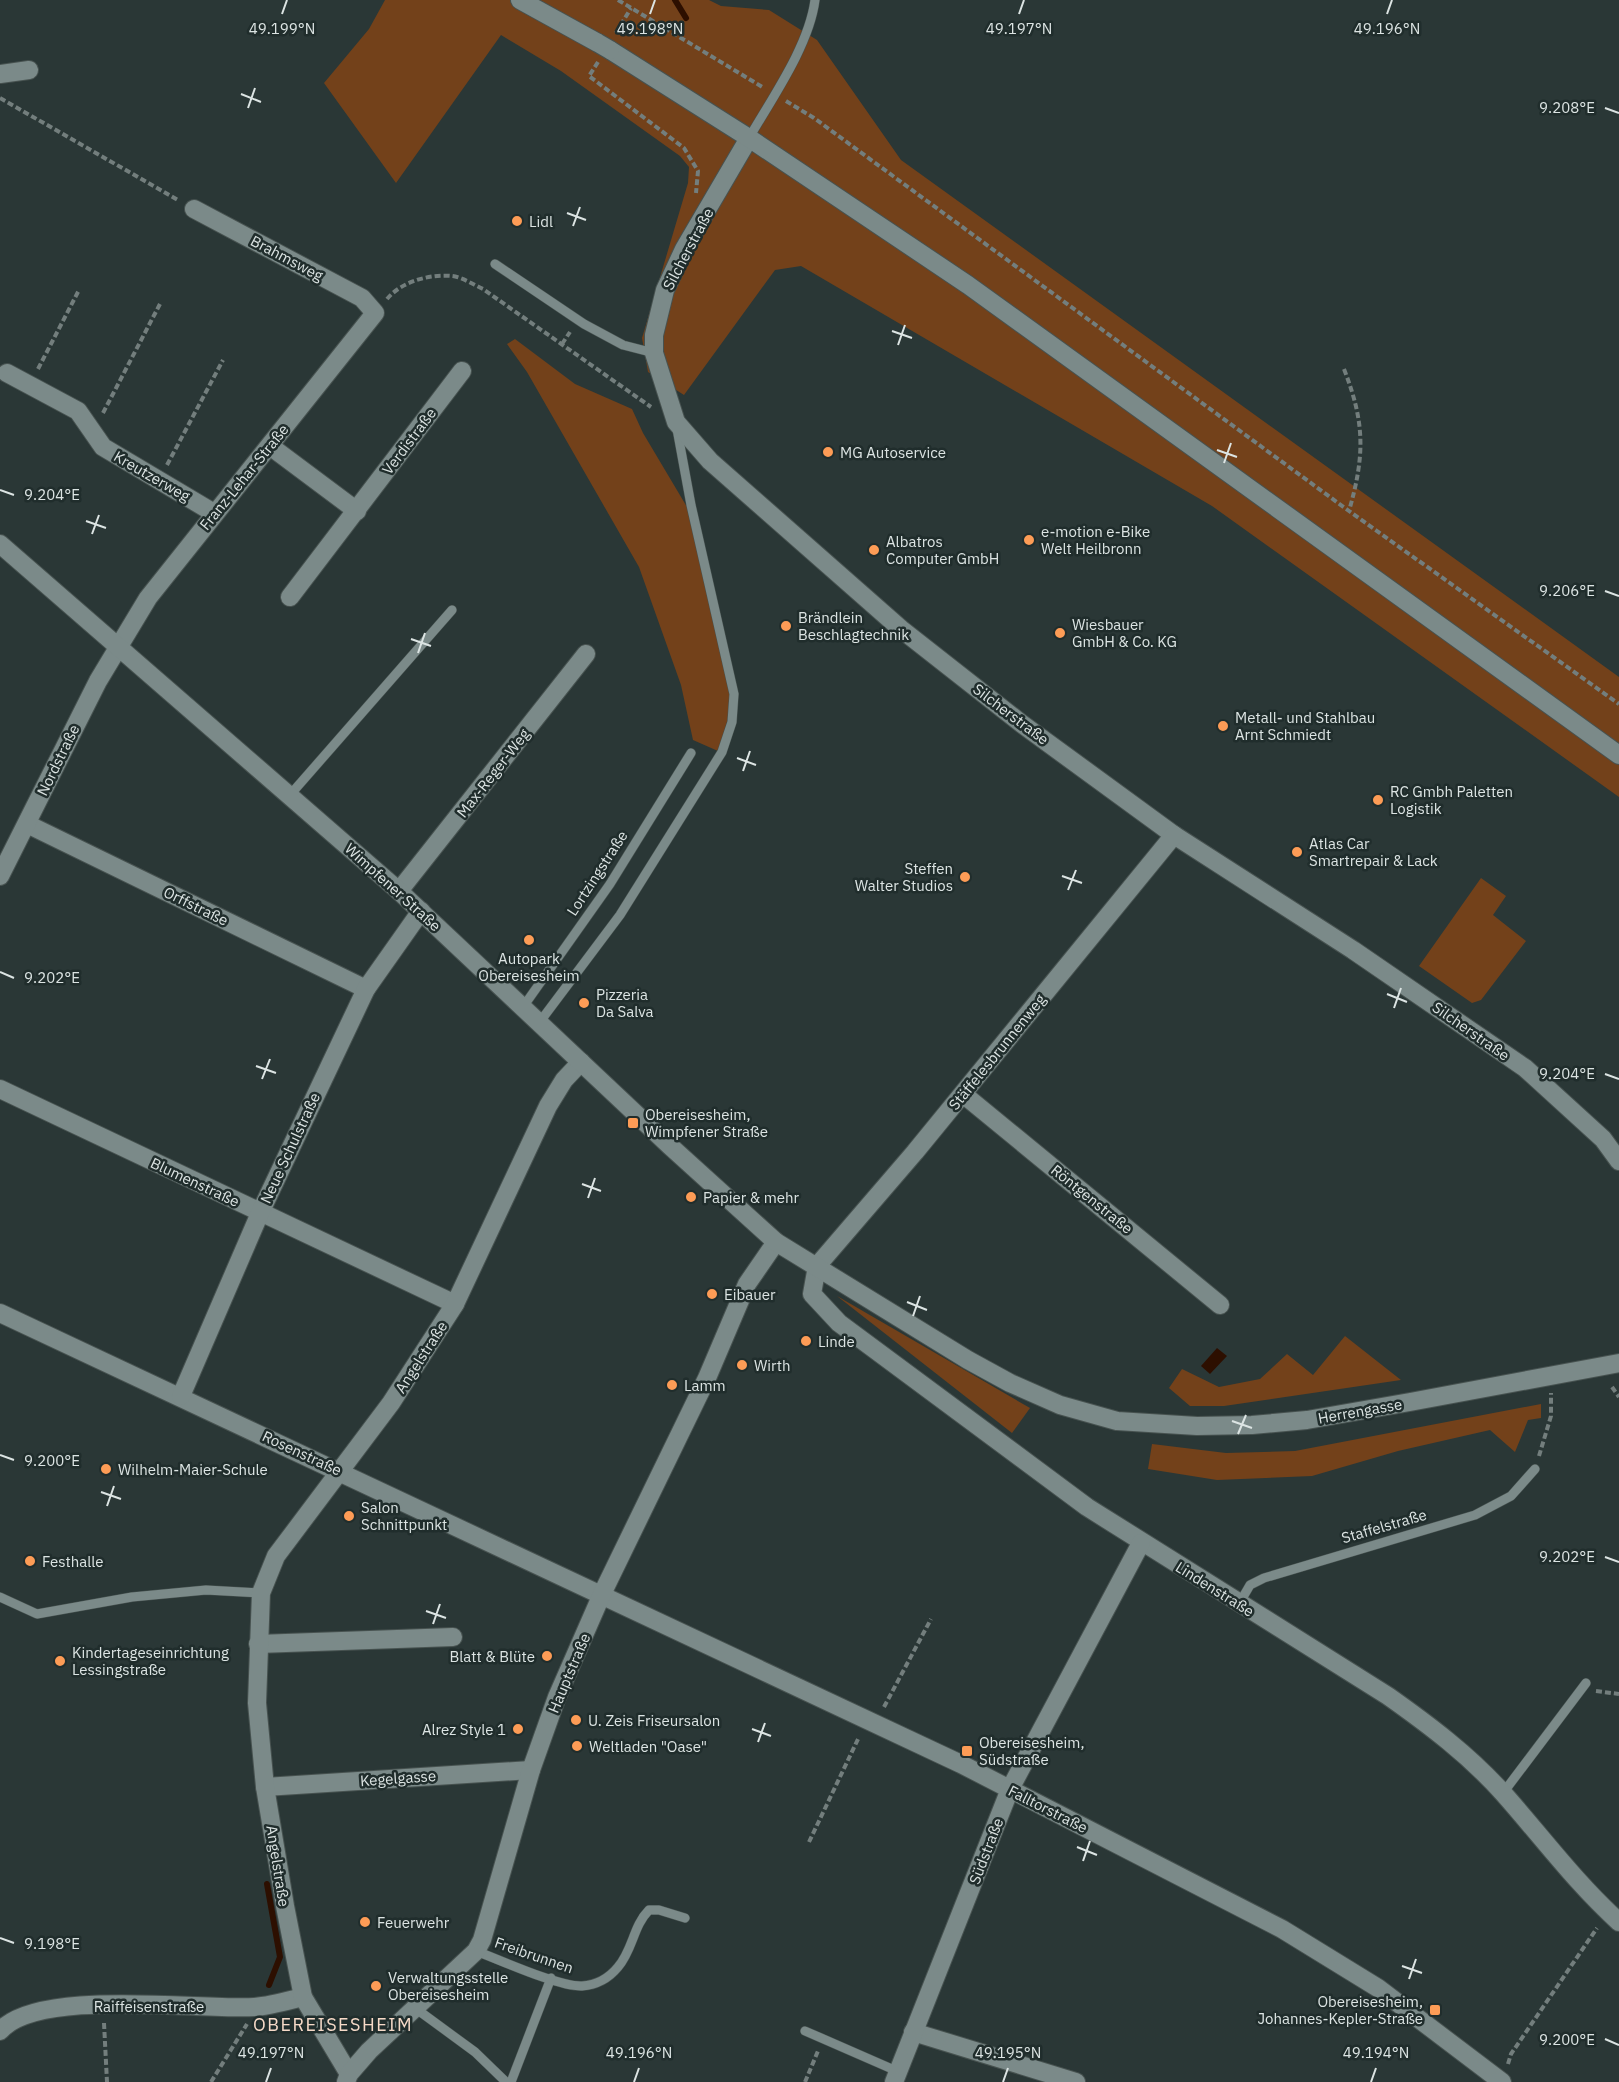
<svg xmlns="http://www.w3.org/2000/svg" width="1619" height="2082" font-family="'IBM Plex Sans',sans-serif">
	<style>
		.green { fill: #73411a }
		.water { fill: #2d0f00 }
		.lines { fill: none; stroke-linecap: round; stroke-linejoin: round }
		.stream { stroke: #2d0f00; stroke-width: 6 }
		.service-casing { stroke: #475250; stroke-width: 10 }
		.minor-casing { stroke: #475250; stroke-width: 20 }
		.tertiary-casing { stroke: #475250; stroke-width: 20 }
		.secondary-casing { stroke: #475250; stroke-width: 20 }
		.path { stroke: #737e7d; stroke-width: 4; stroke-dasharray: 6 3; stroke-linecap: butt }
		.service { stroke: #7b8a89; stroke-width: 9 }
		.minor { stroke: #7b8a89; stroke-width: 18 }
		.tertiary { stroke: #7b8a89; stroke-width: 18 }
		.secondary { stroke: #7b8a89; stroke-width: 18 }
		.secondary-bridge-casing { stroke: #475250; stroke-width: 20; stroke-linecap: butt }
		.secondary-bridge { stroke: #7b8a89; stroke-width: 18 }
		.ticks { fill: none; stroke: #dce4e3; stroke-width: 2 }
		.poi-dot { fill: #fd9c56; stroke: #202d2c; stroke-width: 2 }
		.labels { text-anchor: middle; dominant-baseline: central; stroke-width: 5; stroke-linejoin: round; paint-order: stroke }
		.poi-label { font-size: 15px; fill: #dce4e3; stroke: #202d2c; text-anchor: start }
		.street-label { font-size: 15px; fill: #dce4e3; stroke: #202d2c }
		.quarter-label { font-size: 18px; letter-spacing: 1.5px; fill: #f6dac8; stroke: #202d2c }
		.ticks-label { font-size: 15px; text-anchor: middle; fill: #dce4e3; stroke: #202d2c; stroke-width: 5; stroke-linejoin: round; paint-order: stroke }
	</style>
	<rect width="100%" height="100%" fill="#2a3736"/>
	<g class="green">
		<polygon points="385,0 709,0 721,6 769,10 817,40 901,160 1619,677 1619,797 1212,506 801,266 775,270 684,395 648,372 642,338 688,183 689,167 680,156 561,71 501,35 396,183 324,83 369,29"/>
		<polygon points="515,339 575,384 632,409 643,433 687,507 731,695 728,719 718,751 693,740 681,685 639,567 527,372 507,344"/>
		<polygon points="1481,878 1506,896 1493,915 1526,941 1481,1000 1472,1003 1419,966"/>
		<polygon points="837,1296 1030,1408 1012,1433"/>
		<polygon points="1345,1336 1401,1380 1224,1406 1190,1406 1169,1388 1182,1369 1219,1387 1260,1379 1287,1354 1313,1375"/>
		<polygon points="1541,1404 1541,1418 1528,1420 1515,1452 1490,1430 1398,1451 1312,1476 1217,1480 1148,1469 1152,1444 1226,1453 1295,1451"/>
	</g>
	<polygon class="water" points="1217,1348 1227,1356 1210,1374 1201,1366"/>
	<g class="lines">
		<g class="stream">
			<polyline points="675,0 686,18"/>
			<polyline points="267,1884 280,1957 269,1985"/>
		</g>
		<defs>
			<g id="service">
				<path d="M749,138c23,-40 60,-92 66,-138"/>
				<polyline points="495,264 584,324 623,345 654,353"/>
				<polyline points="290,795 452,610"/>
				<polyline points="523,1007 610,884 691,753"/>
				<polyline points="539,1023 620,915 722,752 732,722 734,694 691,505 677,429"/>
				<polyline points="0,1597 37,1614 132,1597 206,1590 261,1593"/>
				<polyline points="1239,1604 1250,1585 1264,1578 1475,1515 1511,1496 1535,1469"/>
				<polyline points="1503,1793 1586,1683"/>
				<path d="M476,1951c24,9 83,36 106,35 14,-1 27,-8 36,-19 15,-17 15,-41 31,-57h10l26,8"/>
				<polyline points="415,2008 475,2052 506,2082"/>
				<polyline points="805,2031 899,2072"/>
				<polyline points="511,2082 551,1978"/>
			</g>
			<g id="minor">
				<polyline points="0,74 29,70"/>
				<polyline points="749,138 684,249 665,290 654,335 654,353 676,422 710,461 901,629 1022,724 1174,835 1353,950 1525,1068 1603,1139 1619,1161"/>
				<polyline points="7,373 78,411 103,447 214,513"/>
				<polyline points="270,446 357,511"/>
				<polyline points="290,597 462,371"/>
				<polyline points="27,824 366,989"/>
				<path d="M1174,835l-259,317 -98,114 -5,28 27,29 248,184 301,189c41,29 81,59 115,97 39,44 72,89 116,129"/>
				<polyline points="0,876 98,681 148,598 375,313 362,298 194,209"/>
				<polyline points="399,891 586,654"/>
				<polyline points="0,1089 455,1304"/>
				<polyline points="963,1094 1220,1305"/>
				<polyline points="0,1313 961,1764 1282,1929 1378,1988 1502,2082"/>
				<polyline points="181,1396 260,1213 366,989 421,911"/>
				<polyline points="258,1644 453,1637"/>
				<polyline points="265,1787 531,1770"/>
				<path d="M0,2031c37,-43 197,-21 254,-24 16,-1 33,-6 49,-10"/>
				<polyline points="913,2032 1076,2082"/>
				<polyline points="349,2074 303,1997 285,1906 265,1787 257,1703 261,1593 276,1556 391,1403 455,1304 548,1106 564,1080 581,1062"/>
				<polyline points="346,2082 349,2074 369,2051 476,1951 482,1940 531,1770 557,1697 602,1594 707,1378 747,1284 776,1242"/>
				<polyline points="894,2082 1010,1789 1141,1543"/>
			</g>
			<polyline id="tertiary" points="0,544 399,891 670,1146 776,1242 968,1360 1010,1383 1060,1405 1117,1421 1197,1426 1252,1425 1307,1420 1410,1402 1619,1363"/>
			<g id="secondary">
				<polyline points="520,0 598,43"/>
				<polyline points="610,50 749,138 968,285 1619,755"/>
			</g>
		</defs>
		<use href="#service" class="service-casing"/>
		<use href="#minor" class="minor-casing"/>
		<use href="#tertiary" class="tertiary-casing"/>
		<use href="#secondary" class="secondary-casing"/>
		<g class="path">
			<polyline points="618,0 764,88"/>
			<polyline points="616,33 631,8"/>
			<polyline points="598,62 589,76 684,148 698,171 696,193"/>
			<polyline points="0,98 178,200"/>
			<polyline points="786,101 814,118 1349,511 1619,704"/>
			<path d="M387,299c15,-18 43,-25 65,-23 10,1 22,9 31,13l168,118"/>
			<polyline points="562,344 570,332"/>
			<polyline points="38,369 79,290"/>
			<path d="M1344,369c21,54 21,86 5,142"/>
			<polyline points="103,413 161,302"/>
			<polyline points="167,465 223,360"/>
			<polyline points="1612,1387 1619,1397"/>
			<polyline points="1539,1456 1551,1416 1551,1393"/>
			<polyline points="1596,1691 1619,1694"/>
			<polyline points="884,1707 931,1619"/>
			<polyline points="809,1842 859,1737"/>
			<polyline points="104,2023 107,2082"/>
			<polyline points="1508,2064 1511,2054 1597,1928"/>
			<polyline points="211,2082 247,2024"/>
			<polyline points="805,2082 818,2051"/>
		</g>
		<use href="#service" class="service"/>
		<use href="#minor" class="minor"/>
		<use href="#tertiary" class="tertiary"/>
		<use href="#secondary" class="secondary"/>
		<defs>
			<polyline id="secondary-bridge" points="598,43 610,50"/>
		</defs>
		<use href="#secondary-bridge" class="secondary-bridge-casing"/>
		<use href="#secondary-bridge" class="secondary-bridge"/>
	</g>
	<path class="ticks" d="M282,14l5,-14M650,14l5,-14M1019,14l5,-14M1387,14l5,-14M241,94l20,8M248,108l7,-20M1605,108l14,5M567,213l19,7M573,226l7,-19M892,331l20,7M898,345l7,-20M1217,450l20,7M1224,463l7,-20M0,490l14,5M86,521l20,7M92,534l7,-19M1605,591l14,5M411,639l20,7M418,653l7,-20M737,758l19,7M743,771l7,-20M1062,876l20,7M1068,890l8,-20M0,972l14,6M1387,994l20,8M1394,1008l7,-20M256,1066l20,7M1605,1074l14,5M262,1079l8,-20M582,1184l19,7M588,1198l7,-20M907,1302l20,8M913,1316l7,-20M1232,1421l20,7M1238,1434l8,-19M0,1455l14,5M101,1492l20,7M107,1506l7,-20M1605,1557l14,5M426,1611l20,7M433,1624l7,-20M752,1729l19,7M758,1742l7,-19M1077,1847l20,8M1083,1861l7,-20M0,1938l14,5M1402,1966l20,7M1409,1979l7,-20M1605,2039l14,6M266,2082l5,-14M634,2082l5,-14M1003,2082l5,-14M1371,2082l5,-14"/>
	<g class="poi-dot">
		<circle cx="517" cy="221" r="6"/>
		<circle cx="828" cy="452" r="6"/>
		<circle cx="1029" cy="540" r="6"/>
		<circle cx="874" cy="550" r="6"/>
		<circle cx="786" cy="626" r="6"/>
		<circle cx="1060" cy="633" r="6"/>
		<circle cx="1223" cy="726" r="6"/>
		<circle cx="1378" cy="800" r="6"/>
		<circle cx="1297" cy="852" r="6"/>
		<circle cx="965" cy="877" r="6"/>
		<circle cx="529" cy="940" r="6"/>
		<circle cx="584" cy="1003" r="6"/>
		<rect x="627" y="1117" width="12" height="12" rx="3"/>
		<circle cx="691" cy="1197" r="6"/>
		<circle cx="712" cy="1294" r="6"/>
		<circle cx="806" cy="1341" r="6"/>
		<circle cx="742" cy="1365" r="6"/>
		<circle cx="672" cy="1385" r="6"/>
		<circle cx="106" cy="1469" r="6"/>
		<circle cx="349" cy="1516" r="6"/>
		<circle cx="30" cy="1561" r="6"/>
		<circle cx="547" cy="1656" r="6"/>
		<circle cx="60" cy="1661" r="6"/>
		<circle cx="576" cy="1720" r="6"/>
		<circle cx="518" cy="1729" r="6"/>
		<circle cx="577" cy="1746" r="6"/>
		<rect x="961" y="1745" width="12" height="12" rx="3"/>
		<circle cx="365" cy="1922" r="6"/>
		<circle cx="376" cy="1986" r="6"/>
		<rect x="1429" y="2004" width="12" height="12" rx="3"/>
	</g>
	<g class="labels">
		<g class="poi-label">
			<text x="529" y="221">Lidl</text>
			<text x="840" y="452">MG Autoservice</text>
			<text x="1041" y="531">e-motion e-Bike<tspan x="1041" dy="17">Welt Heilbronn</tspan></text>
			<text x="886" y="541">Albatros<tspan x="886" dy="17">Computer GmbH</tspan></text>
			<text x="798" y="617">Brändlein<tspan x="798" dy="17">Beschlagtechnik</tspan></text>
			<text x="1072" y="624">Wiesbauer<tspan x="1072" dy="17">GmbH &amp; Co. KG</tspan></text>
			<text x="1235" y="717">Metall- und Stahlbau<tspan x="1235" dy="17">Arnt Schmiedt</tspan></text>
			<text x="1390" y="791">RC Gmbh Paletten<tspan x="1390" dy="17">Logistik</tspan></text>
			<text x="1309" y="843">Atlas Car<tspan x="1309" dy="17">Smartrepair &amp; Lack</tspan></text>
			<text x="953" y="868" text-anchor="end">Steffen<tspan x="953" dy="17">Walter Studios</tspan></text>
			<text x="529" y="958" text-anchor="middle">Autopark<tspan x="529" dy="17">Obereisesheim</tspan></text>
			<text x="596" y="994">Pizzeria<tspan x="596" dy="17">Da Salva</tspan></text>
			<text x="645" y="1114">Obereisesheim,<tspan x="645" dy="17">Wimpfener Straße</tspan></text>
			<text x="703" y="1197">Papier &amp; mehr</text>
			<text x="724" y="1294">Eibauer</text>
			<text x="818" y="1341">Linde</text>
			<text x="754" y="1365">Wirth</text>
			<text x="684" y="1385">Lamm</text>
			<text x="118" y="1469">Wilhelm-Maier-Schule</text>
			<text x="361" y="1507">Salon<tspan x="361" dy="17">Schnittpunkt</tspan></text>
			<text x="42" y="1561">Festhalle</text>
			<text x="72" y="1652">Kindertageseinrichtung<tspan x="72" dy="17">Lessingstraße</tspan></text>
			<text x="535" y="1656" text-anchor="end">Blatt &amp; Blüte</text>
			<text x="588" y="1720">U. Zeis Friseursalon</text>
			<text x="506" y="1729" text-anchor="end">Alrez Style 1</text>
			<text x="979" y="1742">Obereisesheim,<tspan x="979" dy="17">Südstraße</tspan></text>
			<text x="589" y="1746">Weltladen "Oase"</text>
			<text x="377" y="1922">Feuerwehr</text>
			<text x="388" y="1977">Verwaltungsstelle<tspan x="388" dy="17">Obereisesheim</tspan></text>
			<text x="1423" y="2001" text-anchor="end">Obereisesheim,<tspan x="1423" dy="17">Johannes-Kepler-Straße</tspan></text>
		</g>
		<g class="street-label">
			<text transform="translate(688 249) rotate(-62)">Silcherstraße</text>
			<text transform="translate(287 258) rotate(28)">Brahmsweg</text>
			<text transform="translate(409 441) rotate(-53)">Verdistraße</text>
			<text transform="translate(152 476) rotate(30)">Kreutzerweg</text>
			<text transform="translate(244 477) rotate(-51)">Franz-Lehar-Straße</text>
			<text transform="translate(1011 714) rotate(37)">Silcherstraße</text>
			<text transform="translate(58 760) rotate(-64)">Nordstraße</text>
			<text transform="translate(493 773) rotate(-52)">Max-Reger-Weg</text>
			<text transform="translate(597 873) rotate(-57)">Lortzingstraße</text>
			<text transform="translate(393 887) rotate(42)">Wimpfener Straße</text>
			<text transform="translate(196 906) rotate(26)">Orffstraße</text>
			<text transform="translate(1471 1031) rotate(35)">Silcherstraße</text>
			<text transform="translate(997 1052) rotate(-51)">Stäffelesbrunnenweg</text>
			<text transform="translate(290 1148) rotate(-65)">Neue Schulstraße</text>
			<text transform="translate(195 1182) rotate(25)">Blumenstraße</text>
			<text transform="translate(1092 1199) rotate(39)">Röntgenstraße</text>
			<text transform="translate(421 1357) rotate(-57)">Angelstraße</text>
			<text transform="translate(1360 1411) rotate(-10)">Herrengasse</text>
			<text transform="translate(302 1453) rotate(25)">Rosenstraße</text>
			<text transform="translate(1384 1526) rotate(-16)">Staffelstraße</text>
			<text transform="translate(1215 1589) rotate(32)">Lindenstraße</text>
			<text transform="translate(569 1673) rotate(-67)">Hauptstraße</text>
			<text transform="translate(398 1778) rotate(-4)">Kegelgasse</text>
			<text transform="translate(1048 1809) rotate(27)">Falltorstraße</text>
			<text transform="translate(986 1851) rotate(-69)">Südstraße</text>
			<text transform="translate(278 1866) rotate(81)">Angelstraße</text>
			<text transform="translate(534 1955) rotate(19)">Freibrunnen</text>
			<text x="149" y="2006">Raiffeisenstraße</text>
		</g>
		<g class="quarter-label">
			<text x="333" y="2024">OBEREISESHEIM</text>
		</g>
	</g>
	<g class="ticks-label">
		<text x="282" y="34">49.199°N</text>
		<text x="650" y="34">49.198°N</text>
		<text x="1019" y="34">49.197°N</text>
		<text x="1387" y="34">49.196°N</text>
		<text x="1567" y="113">9.208°E</text>
		<text x="52" y="500">9.204°E</text>
		<text x="1567" y="596">9.206°E</text>
		<text x="52" y="983">9.202°E</text>
		<text x="1567" y="1079">9.204°E</text>
		<text x="52" y="1466">9.200°E</text>
		<text x="1567" y="1562">9.202°E</text>
		<text x="52" y="1949">9.198°E</text>
		<text x="1567" y="2045">9.200°E</text>
		<text x="271" y="2058">49.197°N</text>
		<text x="639" y="2058">49.196°N</text>
		<text x="1008" y="2058">49.195°N</text>
		<text x="1376" y="2058">49.194°N</text>
	</g>
</svg>
